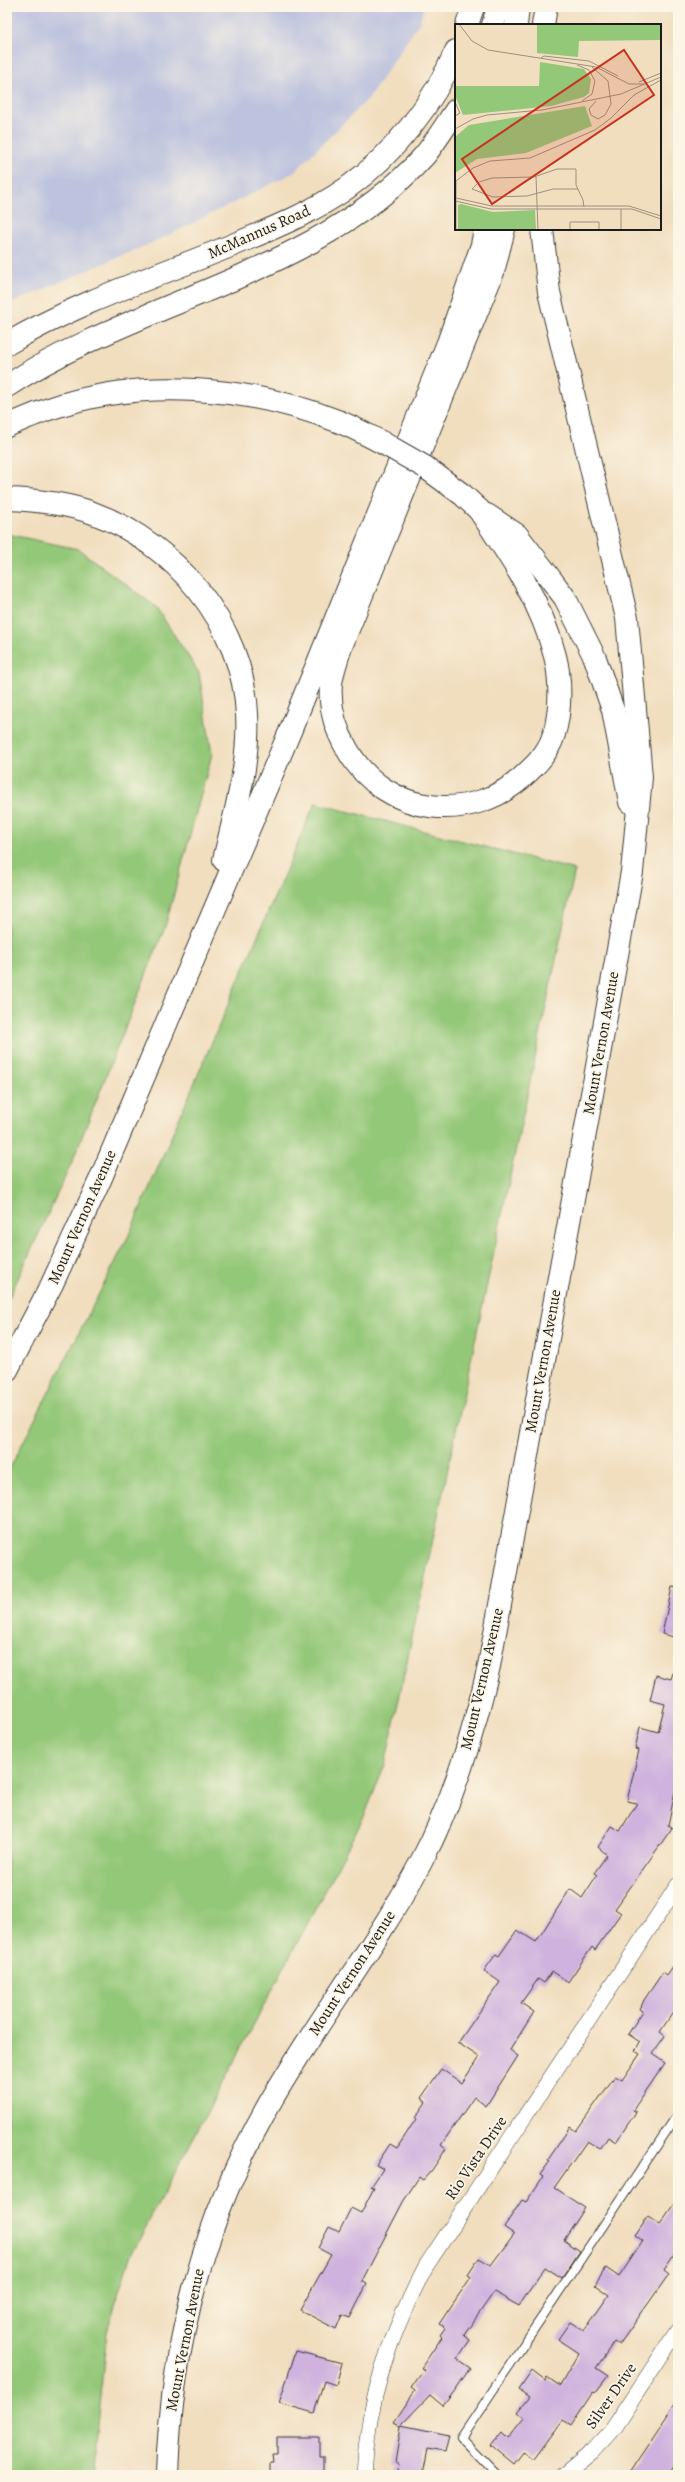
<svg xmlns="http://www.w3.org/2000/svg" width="685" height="2482" font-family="Alegreya,serif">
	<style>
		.industrial { fill: #bdc3de }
		.green { fill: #94c879; stroke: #58724a }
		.building { fill: #cfb2de }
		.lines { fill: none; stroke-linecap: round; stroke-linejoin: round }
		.lane-casing { stroke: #3c3934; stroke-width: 10 }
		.street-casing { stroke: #3c3934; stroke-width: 16 }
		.secondary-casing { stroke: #3c3934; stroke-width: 24 }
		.highway-casing { stroke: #3c3934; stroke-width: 24 }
		.lane { stroke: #fff; stroke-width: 8 }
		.street { stroke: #fff; stroke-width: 15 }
		.secondary { stroke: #fff; stroke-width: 22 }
		.highway { stroke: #fff; stroke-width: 22 }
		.secondary-bridge-casing { stroke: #3c3934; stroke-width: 24; stroke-linecap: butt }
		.secondary-bridge { stroke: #fff; stroke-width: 22 }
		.labels { text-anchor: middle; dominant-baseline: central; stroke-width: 3.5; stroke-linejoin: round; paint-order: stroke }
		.street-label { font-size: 16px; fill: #1c1c1c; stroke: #fcf5e5 }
		.inset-road { fill: none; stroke: #9c907e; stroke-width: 1 }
		.view { fill: #c8321e; fill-opacity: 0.15; stroke: #c8321e; stroke-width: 2 }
		.inset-edge { fill: none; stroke: #1c1c1c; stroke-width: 2 }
	</style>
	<rect width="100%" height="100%" fill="#fcf5e5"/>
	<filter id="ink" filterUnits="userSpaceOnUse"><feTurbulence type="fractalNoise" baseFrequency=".025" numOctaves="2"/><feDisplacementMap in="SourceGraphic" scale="8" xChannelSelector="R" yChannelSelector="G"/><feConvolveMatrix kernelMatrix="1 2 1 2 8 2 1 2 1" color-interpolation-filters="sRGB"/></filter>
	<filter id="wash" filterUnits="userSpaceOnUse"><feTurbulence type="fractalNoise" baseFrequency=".012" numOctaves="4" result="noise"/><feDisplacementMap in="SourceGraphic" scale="16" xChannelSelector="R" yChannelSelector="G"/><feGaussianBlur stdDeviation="0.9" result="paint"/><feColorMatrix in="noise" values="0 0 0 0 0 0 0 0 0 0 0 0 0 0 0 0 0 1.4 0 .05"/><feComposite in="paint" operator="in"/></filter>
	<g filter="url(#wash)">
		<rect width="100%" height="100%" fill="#f1debf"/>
		<polygon class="industrial" points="7,7 424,7 419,23 368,99 293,173 161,239 7,305"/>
		<g class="green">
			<polygon points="7,534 78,549 156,607 199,673 212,754 165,927 72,1162 7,1302"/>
			<polygon points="315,803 575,870 385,1765 363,1819 130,2257 107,2331 95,2443 95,2475 7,2475 7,1474 128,1237"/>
		</g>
		<g id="blocks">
			<g class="building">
				<polygon points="672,1587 678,1588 678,1638 662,1634"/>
				<polygon points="673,1673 678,1674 678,1778 668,1825 672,1828 615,1909 621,1913 595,1950 592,1947 568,1982 552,1971 544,1983 538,1979 521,2003 534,2012 510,2050 518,2056 486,2106 474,2097 441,2145 446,2149 432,2170 423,2180 419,2177 403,2202 362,2281 367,2284 350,2318 342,2315 336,2329 300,2310 331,2255 318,2248 329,2227 339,2232 351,2208 361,2213 374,2188 371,2187 383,2169 376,2165 390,2144 397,2148 416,2119 415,2118 426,2102 421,2098 441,2069 462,2083 479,2057 458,2043 500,1982 484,1971 496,1954 499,1956 517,1930 536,1942 570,1889 582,1898 597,1875 594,1873 607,1855 598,1847 612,1826 620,1831 637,1803 627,1801 639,1750 635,1749 640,1727 658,1732 665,1704 650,1700 656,1675 671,1679"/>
				<polygon points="678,1959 678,2005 660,2032 665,2036 652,2054 665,2063 633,2110 636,2112 616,2142 608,2137 600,2149 587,2141 554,2188 585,2208 564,2240 580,2251 562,2278 545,2267 519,2306 494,2292 464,2335 470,2340 457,2359 470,2368 456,2389 443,2406 430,2395 401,2425 449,2435 445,2452 427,2449 422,2475 396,2475 398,2463 395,2463 401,2426 394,2422 415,2391 411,2388 424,2370 421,2368 442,2337 440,2335 445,2328 439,2324 471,2277 468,2275 479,2258 491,2265 514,2234 504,2227 522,2200 526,2202 543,2177 540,2175 550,2161 548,2160 570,2127 576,2131 615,2076 622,2080 640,2054 635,2051 640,2042 628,2034 643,2011 640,2009 644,2000 663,1972 667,1975"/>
				<polygon points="678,2198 678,2249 664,2270 669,2274 619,2345 614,2342 596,2368 608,2376 595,2393 593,2392 571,2425 563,2420 534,2459 524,2451 514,2464 491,2445 501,2433 507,2439 524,2418 517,2412 529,2397 519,2390 532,2371 545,2381 547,2377 560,2386 579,2353 558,2339 570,2322 584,2331 609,2295 595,2285 606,2268 619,2277 643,2241 635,2235 648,2216 660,2224"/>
				<polygon points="296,2351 342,2363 336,2385 324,2381 314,2413 279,2403"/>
				<polygon points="678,2400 678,2461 668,2475 628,2475"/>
				<polygon points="277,2437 319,2437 319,2457 323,2457 323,2475 270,2475 270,2462 273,2462 272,2454 277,2454"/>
			</g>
		</g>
	</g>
	<g filter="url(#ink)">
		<use href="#blocks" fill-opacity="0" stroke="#3c3934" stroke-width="1"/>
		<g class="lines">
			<defs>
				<polyline id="lane" points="497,2475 461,2438 678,2114"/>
				<g id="street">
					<path d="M364,2475c3,-76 27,-143 62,-209l252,-381"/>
					<polyline points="564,2475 593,2451 612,2430 678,2330"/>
				</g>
				<g id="secondary">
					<polyline points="467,25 473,7"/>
					<path d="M7,344c69,-41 147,-67 221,-97 41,-17 82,-33 119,-59 47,-34 86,-84 109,-137"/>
					<path d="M7,426c14,-6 28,-12 42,-17 93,-32 200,-23 291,13 15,6 29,14 43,21"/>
					<polyline points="425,467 463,495 479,510"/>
				</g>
				<g id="highway">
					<polyline points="493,25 498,7"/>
					<polyline points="516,25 518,7"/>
					<polyline points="543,25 546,7"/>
					<path d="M7,386c130,-86 312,-112 418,-231 11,-14 21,-30 31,-45"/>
					<path d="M7,499c30,1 58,4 86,14 82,30 150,112 154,201 3,49 -12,98 -23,146"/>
					<path d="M479,510c31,46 62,91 76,146 6,23 6,55 -1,78 -4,15 -15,28 -26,38 -54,54 -143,45 -181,-23 -11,-19 -18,-42 -16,-65 1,-11 6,-24 9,-35l153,-377 11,-43"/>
					<polyline points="487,515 517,535 544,570 565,598 595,658 613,710 630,802"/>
					<polyline points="7,1370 52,1284 100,1180 291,729 448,343 482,245 485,229"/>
					<path d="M167,2475c4,-129 37,-256 101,-369 47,-83 108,-159 153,-244 33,-62 52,-128 68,-196l143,-794 9,-95 -14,-159 -78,-326 -7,-63"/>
				</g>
			</defs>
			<use href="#lane" class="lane-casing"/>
			<use href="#street" class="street-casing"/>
			<use href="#secondary" class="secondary-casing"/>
			<use href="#highway" class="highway-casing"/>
			<use href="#lane" class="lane"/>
			<use href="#street" class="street"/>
			<use href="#secondary" class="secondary"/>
			<use href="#highway" class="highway"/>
			<defs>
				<polyline id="secondary-bridge" points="383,443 425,467"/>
			</defs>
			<use href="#secondary-bridge" class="secondary-bridge-casing"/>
			<use href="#secondary-bridge" class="secondary-bridge"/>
		</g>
	</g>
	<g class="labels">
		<g class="street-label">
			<text transform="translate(259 232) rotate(-24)">McMannus Road</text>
			<text transform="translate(601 1043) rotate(-80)">Mount Vernon Avenue</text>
			<text transform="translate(82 1217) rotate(-66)">Mount Vernon Avenue</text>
			<text transform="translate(543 1361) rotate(-80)">Mount Vernon Avenue</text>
			<text transform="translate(482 1679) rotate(-77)">Mount Vernon Avenue</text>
			<text transform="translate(352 1973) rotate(-57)">Mount Vernon Avenue</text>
			<text transform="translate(476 2158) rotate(-56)">Rio Vista Drive</text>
			<text transform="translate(185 2340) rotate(-79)">Mount Vernon Avenue</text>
			<text transform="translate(611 2396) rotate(-55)">Silver Drive</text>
		</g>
	</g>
	<g transform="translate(455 24)">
		<rect width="206" height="206" fill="#f1debf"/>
		<path d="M82,0h124v16l-82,1 -1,16 -41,-4zM85,38l44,7 7,10 -2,14 -5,4 -33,9 -88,9 -7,-17v-12h83zM130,82l7,20 -66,27 -49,6 -22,14v-36l14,-12zM6,180l32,8 42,-2 1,20h-78v-25z" fill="#94c879"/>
		<path class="inset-road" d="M4,0l13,17 16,9 83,13M86,34l3,-2 45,5 29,15M116,39l25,4 33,17h15M122,41l12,5 6,11 -3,13 -10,7M137,43l16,14 3,23M184,58l22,-9M141,77l-7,8 2,6 7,4 7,-4 6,-11M0,78l5,11 -5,3M0,105l18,-10 14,-4 55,-5 79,-16 40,-17M81,153l2,53M123,165h-25l-26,7 -34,1 -21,-8 7,-7 13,-4 42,-1 23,-8h19v16l7,15 1,7M1,174l36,8h137l32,10M1,174v-17l17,-13 17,-7 40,-3 65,-28 16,-12 23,-23 27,-15M1,175v31M0,177l36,8h141l29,10M166,185v21M115,206v-8h29v8"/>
		<path class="view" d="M169,26l30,45 -162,109 -30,-45z"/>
		<rect width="206" height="206" class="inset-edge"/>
	</g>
	<rect width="685" height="2482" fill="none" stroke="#fcf5e5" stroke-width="24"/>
</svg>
